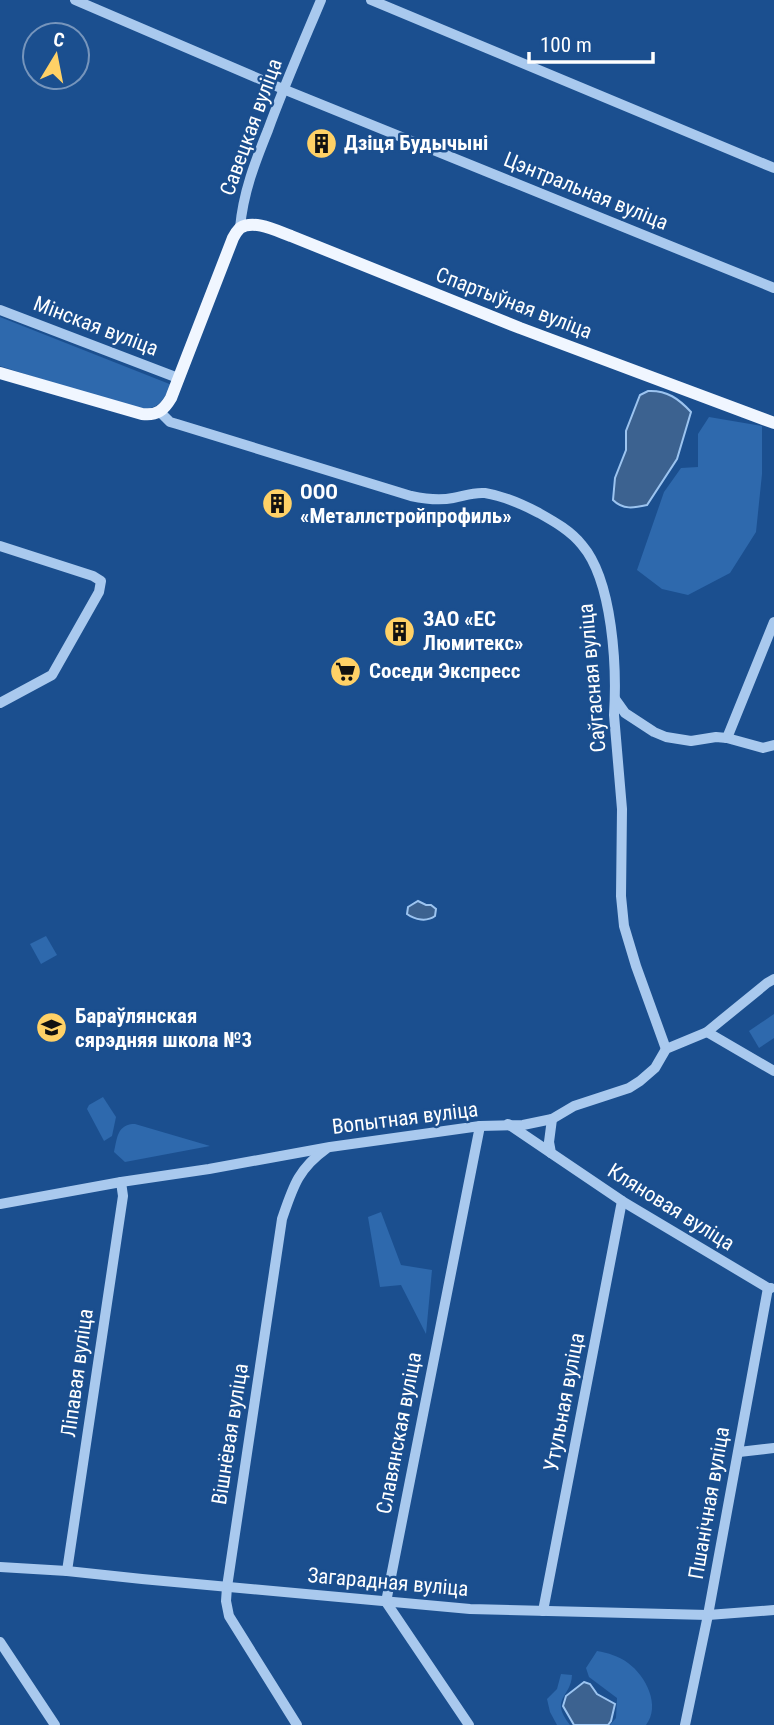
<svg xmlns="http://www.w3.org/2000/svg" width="774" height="1725" font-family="'Roboto Condensed',sans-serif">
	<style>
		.green { fill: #2e69ad }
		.water { fill: #3c6290; stroke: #9cc4f0; stroke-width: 2 }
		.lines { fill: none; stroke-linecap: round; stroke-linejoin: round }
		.minor { stroke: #a9c9ee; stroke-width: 10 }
		.major { stroke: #f0f6ff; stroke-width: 12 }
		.labels { text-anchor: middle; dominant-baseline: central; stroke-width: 5; stroke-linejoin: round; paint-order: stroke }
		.street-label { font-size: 21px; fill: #fff; stroke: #1b4f8f }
		.poi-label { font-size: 21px; font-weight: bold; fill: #fff; stroke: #1b4f8f; text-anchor: start }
	</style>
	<rect width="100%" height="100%" fill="#1b4f8f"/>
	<g class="green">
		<path d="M0,317l172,68c-12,18 -11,23 -34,25l-138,-44z"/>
		<polygon points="709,417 762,426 762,474 756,532 730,573 688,595 662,589 637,570 664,492 681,468 698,467 698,434"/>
		<polygon points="46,936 57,955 41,964 30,944"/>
		<polygon points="774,1014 774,1038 759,1048 749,1031"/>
		<polygon points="103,1097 116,1117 112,1136 104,1141 87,1109 89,1105"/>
		<path d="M132,1124h3l75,22 -85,16 -11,-10c3,-13 3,-26 18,-28z"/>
		<polygon points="381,1212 401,1265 432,1270 426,1334 401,1285 380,1287 368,1217"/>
		<path d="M597,1651c11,2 22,5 31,12 18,13 33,43 18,62h-36l6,-7 1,-20 -28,-21 -3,-9z"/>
		<path d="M561,1674l11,1c-1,23 -23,23 -2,50h-13l-7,-13 -3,-13 10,-10z"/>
	</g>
	<g class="water">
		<path d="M648,391c19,-1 31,8 43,21l-14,47 -30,46c-13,3 -24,5 -34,-5l2,-22 11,-28v-19l14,-36z"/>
		<path d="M418,901l8,4h5l5,4 -1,7c-8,6 -20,4 -28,-2l1,-7z"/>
		<polygon points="584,1682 590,1684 597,1694 615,1704 611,1721 608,1725 574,1725 563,1706 566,1696"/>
	</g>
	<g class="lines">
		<g class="minor">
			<polyline points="75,0 283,89 774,288"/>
			<polyline points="371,0 774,168"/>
			<path d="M240,228c3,-35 15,-66 28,-98 16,-44 35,-87 53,-130"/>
			<polyline points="0,310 178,378"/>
			<path d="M160,412l10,10 7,2 234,72c14,3 28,5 42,2 11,-2 20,-6 32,-5 19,3 37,11 54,20 16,9 32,18 43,32 31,36 35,123 32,170l8,94 -1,87 3,30 12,40 30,83"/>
			<polyline points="0,546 93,576 101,581 99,592 52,675 0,703"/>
			<polyline points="615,699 625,713 654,732 666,737 691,741 716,737 727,738 763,748 774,745"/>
			<polyline points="727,738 774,622"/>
			<polyline points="707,1032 774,1071"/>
			<polyline points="552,1119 549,1142 551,1153 622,1201 768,1288 771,1288"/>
			<polyline points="508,1124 551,1153"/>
			<polyline points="0,1204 121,1182 209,1169 330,1147 480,1126 523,1125 552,1119 574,1106 629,1088 640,1081 655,1068 666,1049 707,1032 767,983 774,979"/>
			<polyline points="739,1452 774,1448"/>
			<polyline points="0,1567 67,1571 142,1579 470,1609 708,1615 774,1610"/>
			<polyline points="67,1571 123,1196 121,1182"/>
			<polyline points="543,1611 622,1201"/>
			<polyline points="0,1642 55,1725"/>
			<path d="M297,1725l-68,-109 -3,-15 1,-14 55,-368c11,-32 16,-50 44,-70"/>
			<polyline points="469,1725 386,1602 480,1126"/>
			<polyline points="685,1725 708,1615 768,1288"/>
		</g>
		<path class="major" d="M0,373l142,41c15,2 22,-4 29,-16l62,-160c1,-2 5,-8 7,-10 14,-9 37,3 51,8l229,92 254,95"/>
	</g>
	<defs>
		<symbol id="building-disc" viewBox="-11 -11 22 22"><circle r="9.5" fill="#ffd166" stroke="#1b4f8f"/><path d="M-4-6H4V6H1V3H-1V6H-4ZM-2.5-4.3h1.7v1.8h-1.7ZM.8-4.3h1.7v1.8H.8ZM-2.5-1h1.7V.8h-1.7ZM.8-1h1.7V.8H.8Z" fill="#111"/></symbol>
		<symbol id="supermarket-disc" viewBox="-11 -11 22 22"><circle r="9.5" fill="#ffd166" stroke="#1b4f8f"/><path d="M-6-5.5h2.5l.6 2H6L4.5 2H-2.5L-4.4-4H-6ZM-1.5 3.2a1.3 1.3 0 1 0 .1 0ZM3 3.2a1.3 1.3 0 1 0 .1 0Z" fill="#111"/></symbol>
		<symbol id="school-disc" viewBox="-11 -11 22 22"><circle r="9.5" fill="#ffd166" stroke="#1b4f8f"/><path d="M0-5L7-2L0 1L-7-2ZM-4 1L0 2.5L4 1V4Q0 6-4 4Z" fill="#111"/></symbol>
	</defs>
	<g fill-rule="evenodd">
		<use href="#building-disc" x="304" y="126" width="35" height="35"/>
		<use href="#building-disc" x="260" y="486" width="35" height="35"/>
		<use href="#building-disc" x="382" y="614" width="35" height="35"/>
		<use href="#supermarket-disc" x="328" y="654" width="35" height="35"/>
		<use href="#school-disc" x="34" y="1010" width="35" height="35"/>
	</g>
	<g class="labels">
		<g class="street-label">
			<text transform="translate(251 127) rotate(-70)">Савецкая вуліца</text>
			<text transform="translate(586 191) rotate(22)">Цэнтральная вуліца</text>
			<text transform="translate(514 303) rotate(21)">Спартыўная вуліца</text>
			<text transform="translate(96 326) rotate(21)">Мінская вуліца</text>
			<text transform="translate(592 678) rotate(-95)">Саўгасная вуліца</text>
			<text transform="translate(405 1118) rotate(-7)">Вопытная вуліца</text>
			<text transform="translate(671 1207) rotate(32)">Кляновая вуліца</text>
			<text transform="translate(77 1373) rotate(-82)">Ліпавая вуліца</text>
			<text transform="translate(564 1402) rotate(-79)">Утульная вуліца</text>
			<text transform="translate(399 1433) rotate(-79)">Славянская вуліца</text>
			<text transform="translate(230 1434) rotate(-81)">Вішнёвая вуліца</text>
			<text transform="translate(709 1503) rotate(-80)">Пшанічная вуліца</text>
			<text transform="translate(388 1582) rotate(5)">Загарадная вуліца</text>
		</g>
		<g class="poi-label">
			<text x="344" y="143">Дзіця Будычыні</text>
			<text x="300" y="492">ООО<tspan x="300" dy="24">«Металлстройпрофиль»</tspan></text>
			<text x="423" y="619">ЗАО «ЕС<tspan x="423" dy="24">Люмитекс»</tspan></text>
			<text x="369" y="671">Соседи Экспресс</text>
			<text x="75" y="1016">Бараўлянская<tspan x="75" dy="24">сярэдняя школа №3</tspan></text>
		</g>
	</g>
	<g transform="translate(56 56) rotate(10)"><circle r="33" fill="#1b4f8f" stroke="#7695bc" stroke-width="2"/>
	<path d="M0-5L12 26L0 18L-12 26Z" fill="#ffd166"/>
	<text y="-10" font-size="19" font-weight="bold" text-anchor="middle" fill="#ffffff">С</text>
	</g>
	<path d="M529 52v10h124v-10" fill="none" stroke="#ffffff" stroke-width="3.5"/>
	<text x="540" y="52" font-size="21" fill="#ffffff" stroke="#1b4f8f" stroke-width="5" paint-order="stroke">100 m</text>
</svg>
